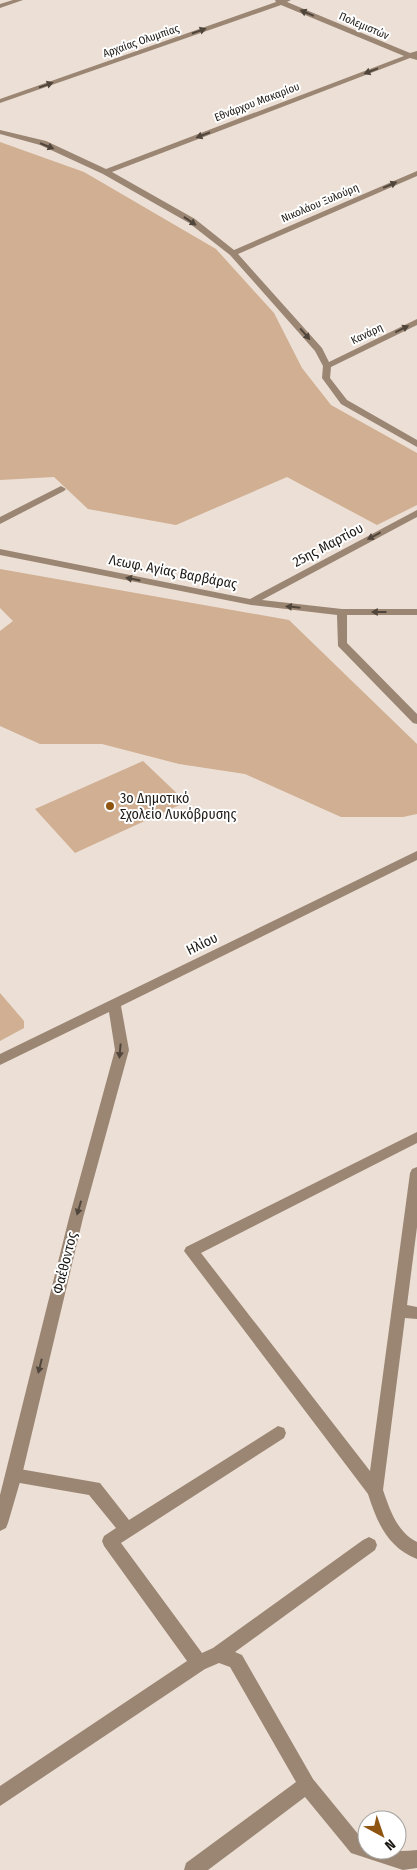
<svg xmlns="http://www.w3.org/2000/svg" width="417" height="1870" font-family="'Fira Sans Condensed',sans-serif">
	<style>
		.green { fill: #d0af92 }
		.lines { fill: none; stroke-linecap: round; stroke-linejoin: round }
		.pedestrian { fill: #9b8674; fill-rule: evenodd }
		.minor { fill: #9b8674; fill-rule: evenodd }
		.oneway { fill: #4f453b }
		.poi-dot { fill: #8f5410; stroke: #fff; stroke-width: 2 }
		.labels { text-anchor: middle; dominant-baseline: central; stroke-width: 4; stroke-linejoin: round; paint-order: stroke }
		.far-street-label { font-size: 11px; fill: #1d1915; stroke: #fff }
		.street-label { font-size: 14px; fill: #1d1915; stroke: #fff }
		.poi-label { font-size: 14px; fill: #1d1915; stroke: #fff; text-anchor: start }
	</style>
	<rect width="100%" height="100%" fill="#ecdfd5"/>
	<g class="green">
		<polygon points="0,142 84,172 216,249 274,313 302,368 331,405 417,453 417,505 377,525 287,477 176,525 88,509 54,477 0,480"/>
		<polygon points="0,569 289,620 417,744 417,814 403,817 341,817 245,774 179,764 102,744 40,744 0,726 0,631 13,621 0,608"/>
		<polygon points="143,761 186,802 75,853 35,809"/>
		<polygon points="0,993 24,1021 24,1028 0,1041"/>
	</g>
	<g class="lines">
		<g class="pedestrian">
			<path d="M417,1132v11l-216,110 169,218 40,-298 2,-4 5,-2v60l-10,78 10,2v12l-12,-1 -22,172c7,20 14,42 34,52v17c-30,-12 -40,-37 -49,-65l-184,-243 2,-4z"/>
			<path d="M278,1426l6,2 2,5 -2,5 -163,105 81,110 11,-5 150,-108 6,-3 6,3 2,5 -2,5 -140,102 7,3 71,124 50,61 4,1v9c17,0 34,2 50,0v18l-14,2 -52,-17 -46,-56 -97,73h-24l2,-7 110,-81 -66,-115 -11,-4 -14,6 -205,137v-20l187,-125 -83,-115 -2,-5 2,-5 12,-8 -27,-33 -75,-13 -6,-2 -2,-5 2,-5 6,-2 86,15 29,37z"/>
		</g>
		<g class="minor">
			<polygon points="13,0 23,0 0,8 0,4"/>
			<polygon points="275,0 291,0 287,2 410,53 417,51 417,60 410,58 112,172 195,219 234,250 417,171 417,176 238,254 322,348 329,362 417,319 417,325 331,367 330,378 347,400 417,440 417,447 341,404 322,378 323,366 315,351 230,255 189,223 103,174 40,145 0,134 0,130 46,141 106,169 404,56 281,5 0,103 0,99 276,2"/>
			<polygon points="61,486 66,489 64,491 0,524 0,517"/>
			<polygon points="417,510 417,517 262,600 342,609 417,609 417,615 347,615 347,643 417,714 417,724 413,723 338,646 337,615 251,605 0,555 0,549 250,599"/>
			<polygon points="417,851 417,860 121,1006 129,1050 83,1218 22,1475 8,1523 6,1528 0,1531 0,1495 69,1218 115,1050 109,1012 0,1065 0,1054"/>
		</g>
	</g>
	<defs><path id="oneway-solid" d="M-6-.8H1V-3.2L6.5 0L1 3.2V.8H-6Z" transform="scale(1.25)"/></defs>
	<g class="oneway">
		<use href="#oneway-solid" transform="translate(307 13) rotate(-157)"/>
		<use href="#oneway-solid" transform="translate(199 31) rotate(-19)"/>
		<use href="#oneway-solid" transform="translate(371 71) rotate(159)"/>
		<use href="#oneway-solid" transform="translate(46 85) rotate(-19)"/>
		<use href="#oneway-solid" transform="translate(203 135) rotate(159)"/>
		<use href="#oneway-solid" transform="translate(47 146) rotate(22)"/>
		<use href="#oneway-solid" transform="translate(390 185) rotate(-23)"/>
		<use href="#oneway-solid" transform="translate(190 221) rotate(34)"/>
		<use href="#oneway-solid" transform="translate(402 329) rotate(-26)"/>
		<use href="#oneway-solid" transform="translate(305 334) rotate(49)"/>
		<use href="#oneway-solid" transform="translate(374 536) rotate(152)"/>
		<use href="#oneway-solid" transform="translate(133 579) rotate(-169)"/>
		<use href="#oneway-solid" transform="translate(293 607) rotate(-174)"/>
		<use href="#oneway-solid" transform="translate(379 612) rotate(180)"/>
		<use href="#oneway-solid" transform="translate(120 1051) rotate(95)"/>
		<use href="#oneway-solid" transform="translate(79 1208) rotate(106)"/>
		<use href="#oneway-solid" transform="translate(40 1366) rotate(104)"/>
	</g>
	<circle class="poi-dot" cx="110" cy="806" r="5"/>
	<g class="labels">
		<g class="far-street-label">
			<text transform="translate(364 26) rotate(23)">Πολεμιστών</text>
			<text transform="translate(141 41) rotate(-19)">Αρχαίας Ολυμπίας</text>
			<text transform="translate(257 102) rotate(-21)">Εθνάρχου Μακαρίου</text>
			<text transform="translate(320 203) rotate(-23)">Νικολάου Ξυλούρη</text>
			<text transform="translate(367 334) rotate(-26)">Κανάρη</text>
		</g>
		<g class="street-label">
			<text transform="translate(328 545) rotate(-28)">25ης Μαρτίου</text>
			<text transform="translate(173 572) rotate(11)">Λεωφ. Αγίας Βαρβάρας</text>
			<text transform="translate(202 944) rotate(-26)">Ηλίου</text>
			<text transform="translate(65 1263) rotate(-76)">Φαέθοντος</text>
		</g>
		<g class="poi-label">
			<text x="120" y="798">3ο Δημοτικό<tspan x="120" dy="16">Σχολείο Λυκόβρυσης</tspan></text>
		</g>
	</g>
	<g transform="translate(382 1835) rotate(140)"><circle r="24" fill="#ffffff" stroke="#a5a3a1"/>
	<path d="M0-4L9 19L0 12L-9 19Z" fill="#8f5410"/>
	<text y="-8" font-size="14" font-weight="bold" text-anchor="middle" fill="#1d1915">N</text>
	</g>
</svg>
